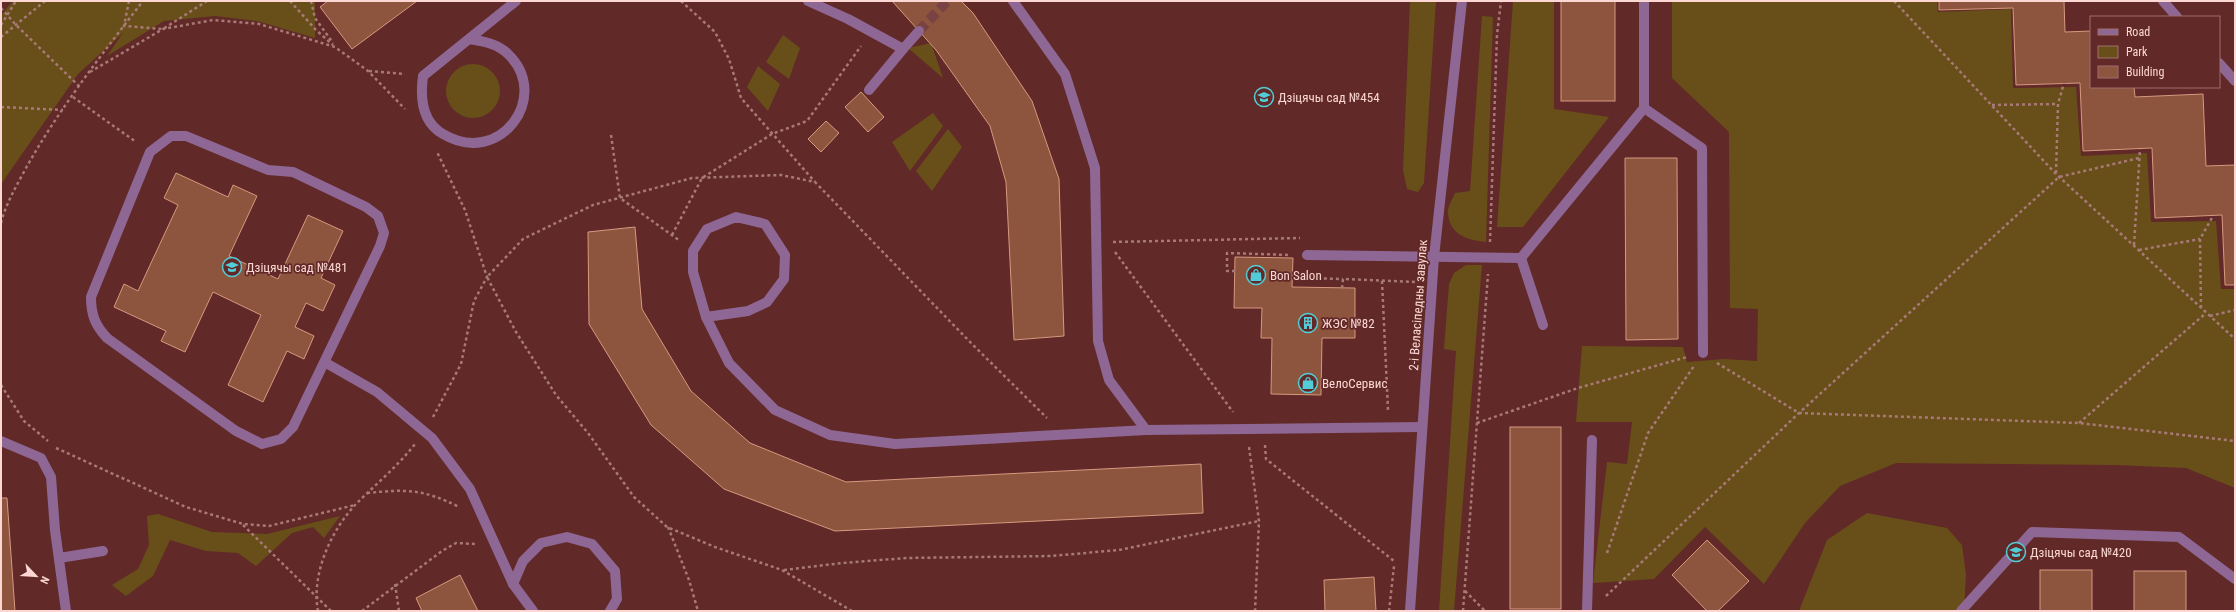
<svg xmlns="http://www.w3.org/2000/svg" width="2236" height="612" font-family="'Roboto Condensed',sans-serif">
	<style>
		.green { fill: #684f1a }
		.building { fill: #8d553e; stroke: #d79980 }
		.lines { fill: none; stroke-linecap: round; stroke-linejoin: round }
		.minor-tunnel { stroke: #784342; stroke-width: 10; stroke-dasharray: 10 5; stroke-linecap: butt }
		.path { stroke: #a87977; stroke-width: 2.5; stroke-dasharray: 3 3; stroke-linecap: butt }
		.minor { stroke: #8f6794; stroke-width: 10 }
		.labels { text-anchor: middle; dominant-baseline: central; stroke-width: 3.5; stroke-linejoin: round; paint-order: stroke }
		.poi-label { font-size: 13px; fill: #fcd7d4; stroke: #612928; text-anchor: start }
		.street-label { font-size: 13px; fill: #fcd7d4; stroke: #612928 }
	</style>
	<rect width="100%" height="100%" fill="#612928"/>
	<g class="green">
		<polygon points="13,1 315,1 315,38 257,21 215,16 164,21 107,56 123,33 78,74 1,184 1,15"/>
		<polygon points="1410,1 1436,1 1424,183 1418,192 1407,189 1403,170"/>
		<polygon points="1513,1 1554,1 1554,109 1609,117 1523,227 1497,227"/>
		<polygon points="1672,1 1937,1 1938,12 2011,9 2013,88 2076,87 2081,156 2147,153 2151,222 2216,221 2221,289 2235,289 2235,488 2186,468 2114,465 1896,463 1840,486 1805,523 1764,584 1705,527 1654,579 1593,583 1607,462 1627,464 1632,422 1576,422 1582,346 1683,347 1687,362 1724,359 1757,361 1758,309 1730,308 1729,132 1672,78"/>
		<path d="M1482,16l11,1 -7,225c-18,-2 -38,-7 -38,-31 0,-5 5,-13 7,-18l15,-2z"/>
		<polygon points="783,35 800,48 789,79 766,62"/>
		<polygon points="931,43 943,78 908,48"/>
		<circle cx="473" cy="91" r="27"/>
		<polygon points="758,66 780,84 768,111 747,87"/>
		<polygon points="933,113 943,126 910,171 892,142"/>
		<polygon points="948,129 962,147 932,191 916,171"/>
		<polygon points="1466,265 1482,265 1454,611 1439,611 1456,351 1444,349 1449,284 1454,273"/>
		<polygon points="1867,513 1947,528 1962,545 1966,574 1964,611 1799,611 1827,540"/>
		<polygon points="158,514 212,532 267,534 340,516 324,538 313,527 292,533 256,566 238,553 206,551 170,540 153,576 126,596 112,585 138,569 149,545 147,516"/>
	</g>
	<g class="building">
		<polygon points="328,1 417,1 352,49 320,7"/>
		<polygon points="892,1 961,1 973,13 1032,101 1059,179 1064,336 1014,340 1006,182 990,126 936,50"/>
		<rect x="1561" y="1" width="54" height="100"/>
		<polygon points="1939,1 2064,1 2065,32 2091,31 2091,87 2134,87 2135,97 2203,94 2206,166 2235,165 2235,285 2225,285 2222,215 2155,218 2152,148 2083,151 2080,83 2016,85 2013,8 1939,10"/>
		<polygon points="861,92 884,117 868,132 845,107"/>
		<polygon points="826,121 839,133 821,152 808,139"/>
		<polygon points="1625,158 1677,158 1678,339 1626,340"/>
		<polygon points="176,173 228,197 233,185 257,196 229,256 278,279 308,215 343,231 321,278 335,285 323,311 306,303 295,327 314,336 304,359 287,351 263,402 228,385 261,315 213,292 185,352 161,341 166,331 114,307 124,284 138,291 178,205 164,198"/>
		<polygon points="635,227 642,309 691,391 750,443 846,482 1201,464 1203,513 835,531 724,489 651,425 589,324 588,232"/>
		<polygon points="1235,257 1293,258 1292,287 1355,288 1355,338 1322,338 1321,395 1271,394 1272,338 1261,338 1262,308 1234,308"/>
		<rect x="1510" y="427" width="51" height="182"/>
		<polygon points="1,498 7,498 15,611 1,611"/>
		<polygon points="1707,540 1749,581 1718,611 1707,611 1672,575"/>
		<rect x="2040" y="570" width="52" height="41"/>
		<rect x="2134" y="571" width="52" height="40"/>
		<polygon points="460,575 478,611 422,611 416,598"/>
		<polygon points="1374,577 1376,611 1325,611 1324,580"/>
	</g>
	<g class="lines">
		<polyline class="minor-tunnel" points="919,31 947,1"/>
		<g class="path">
			<polyline points="129,1 124,26 163,29 207,1"/>
			<polyline points="290,1 316,30 333,45"/>
			<polyline points="311,1 315,18 333,43"/>
			<polyline points="681,1 715,32 729,59 741,98 815,182"/>
			<polyline points="1894,1 2056,174 2235,339"/>
			<polyline points="1,8 16,25 80,87"/>
			<polyline points="1,25 16,1"/>
			<polyline points="1,37 45,1"/>
			<polyline points="369,71 405,74"/>
			<polyline points="90,72 163,29 213,20 259,24 335,47 368,71 405,109"/>
			<polyline points="73,97 136,142"/>
			<polyline points="1992,105 2058,104"/>
			<polyline points="1,107 63,110"/>
			<polyline points="611,135 620,198 680,241"/>
			<polyline points="2056,173 2058,104 2064,83"/>
			<path d="M1,223c5,-20 15,-36 25,-55 33,-59 76,-114 117,-167"/>
			<polyline points="672,235 702,178 772,134 807,121 861,46"/>
			<polyline points="1113,242 1300,238"/>
			<polyline points="1490,242 1497,35 1501,1"/>
			<polyline points="2134,245 2140,149"/>
			<polyline points="2139,250 2200,239"/>
			<polyline points="1115,252 1233,412"/>
			<polyline points="1235,271 1227,271 1227,253 1290,255"/>
			<polyline points="1306,273 1305,278 1343,279"/>
			<polyline points="1382,281 1388,410"/>
			<polyline points="1342,288 1343,279 1416,282"/>
			<polyline points="2201,308 2200,239 2213,216"/>
			<polyline points="2210,316 2235,310"/>
			<polyline points="1717,363 1799,413 2079,423 2235,441"/>
			<polyline points="1,385 24,421 48,441"/>
			<polyline points="433,417 461,364 474,301 487,277 465,210 437,152"/>
			<polyline points="1477,423 1578,388 1687,357"/>
			<polyline points="2079,423 2206,313"/>
			<polyline points="1265,445 1266,459 1394,561"/>
			<polyline points="1249,447 1259,521 1255,611"/>
			<polyline points="56,448 186,507 243,524 269,526 355,505"/>
			<path d="M367,493c40,-4 56,-4 92,14"/>
			<polyline points="243,525 331,611"/>
			<polyline points="668,527 689,580 698,611"/>
			<polyline points="1607,553 1648,433 1694,366"/>
			<polyline points="784,570 842,563 906,558 1051,556 1119,550 1259,521"/>
			<polyline points="395,584 399,611"/>
			<polyline points="1465,591 1485,611"/>
			<polyline points="1606,596 1799,413 2059,177 2139,158"/>
			<path d="M318,611c-7,-37 13,-81 39,-108 19,-19 41,-37 58,-59"/>
			<polyline points="362,611 442,551 456,543 475,544"/>
			<polyline points="852,611 782,570 715,547 667,527 634,497 588,433 556,395 516,332 487,277 523,239 593,205 692,178 781,175 815,182 971,343 1047,418"/>
			<polyline points="1389,611 1394,566"/>
			<polyline points="1463,611 1488,274"/>
		</g>
		<g class="minor">
			<polyline points="808,1 848,19 903,49 919,31"/>
			<polyline points="1013,1 1065,74 1095,168 1098,341 1109,380 1146,430"/>
			<polyline points="2163,1 2177,17"/>
			<path d="M469,39c14,2 29,5 39,15 44,42 -8,114 -65,80 -21,-12 -23,-36 -20,-58l93,-75"/>
			<polyline points="2219,63 2235,81"/>
			<polyline points="869,90 903,49"/>
			<polyline points="1644,108 1702,148 1703,353"/>
			<path d="M171,136h15l82,34 25,2 73,35 12,9 6,17 -4,13 -87,181 -12,12 -19,5 -26,-13 -129,-93c-12,-13 -16,-23 -16,-41l59,-145z"/>
			<polyline points="1307,255 1521,258 1644,108 1644,1"/>
			<polyline points="1521,258 1543,325"/>
			<polyline points="706,317 748,311 767,302 784,279 785,255 765,224 736,217 707,229 693,251 693,272 706,317 729,363 775,410 830,435 895,444 1146,430 1422,427"/>
			<polyline points="326,363 377,392 432,438 470,489 513,584 533,611"/>
			<polyline points="1,441 41,458 51,477 55,530 66,611"/>
			<polyline points="59,558 103,551"/>
			<polyline points="513,584 523,561 541,543 567,537 592,544 615,571 617,599 610,611"/>
			<polyline points="1410,611 1434,257 1462,1"/>
			<polyline points="1587,611 1592,440"/>
			<polyline points="1961,611 2032,532 2179,537 2235,579"/>
		</g>
	</g>
	<defs>
		<symbol id="school-ring" viewBox="-11 -11 22 22"><circle r="9.5" fill="#612928" stroke="#52ccd6" stroke-width="1.5"/><path d="M0-5L7-2L0 1L-7-2ZM-4 1L0 2.5L4 1V4Q0 6-4 4Z" fill="#52ccd6"/></symbol>
		<symbol id="shop-ring" viewBox="-11 -11 22 22"><circle r="9.5" fill="#612928" stroke="#52ccd6" stroke-width="1.5"/><path d="M-5-2.5h2.3a2.7 3.5 0 0 1 5.4 0H5L5.5 6h-11ZM-1.5-2.5h3a1.5 2.3 0 0 0-3 0Z" fill="#52ccd6"/></symbol>
		<symbol id="building-ring" viewBox="-11 -11 22 22"><circle r="9.5" fill="#612928" stroke="#52ccd6" stroke-width="1.5"/><path d="M-4-6H4V6H1V3H-1V6H-4ZM-2.5-4.3h1.7v1.8h-1.7ZM.8-4.3h1.7v1.8H.8ZM-2.5-1h1.7V.8h-1.7ZM.8-1h1.7V.8H.8Z" fill="#52ccd6"/></symbol>
	</defs>
	<g fill-rule="evenodd">
		<use href="#school-ring" x="1253" y="86" width="22" height="22"/>
		<use href="#school-ring" x="221" y="256" width="22" height="22"/>
		<use href="#shop-ring" x="1245" y="264" width="22" height="22"/>
		<use href="#building-ring" x="1297" y="312" width="22" height="22"/>
		<use href="#shop-ring" x="1297" y="372" width="22" height="22"/>
		<use href="#school-ring" x="2005" y="541" width="22" height="22"/>
	</g>
	<g class="labels">
		<g class="poi-label">
			<text x="1278" y="97">Дзіцячы сад №454</text>
			<text x="246" y="267">Дзіцячы сад №481</text>
			<text x="1270" y="275">Bon Salon</text>
			<text x="1322" y="323">ЖЭС №82</text>
			<text x="1322" y="383">ВелоСервис</text>
			<text x="2030" y="552">Дзіцячы сад №420</text>
		</g>
		<g class="street-label">
			<text transform="translate(1418 305) rotate(-86)">2-і Веласіпедны завулак</text>
		</g>
	</g>
	<rect width="2236" height="612" fill="none" stroke="#fcd7d4" stroke-width="4"/>
	<rect x="2090" y="16" width="130" height="72" fill="#612928" stroke="#9f6f6d"/>
	<rect x="2098" y="29" width="20" height="6" fill="#8f6794" stroke="#9f6f6d"/>
	<text x="2126" y="36" font-size="12" fill="#fcd7d4">Road</text>
	<rect x="2098" y="46" width="20" height="12" fill="#684f1a" stroke="#9f6f6d"/>
	<text x="2126" y="56" font-size="12" fill="#fcd7d4">Park</text>
	<rect x="2098" y="66" width="20" height="12" fill="#8d553e" stroke="#9f6f6d"/>
	<text x="2126" y="76" font-size="12" fill="#fcd7d4">Building</text>
	<g transform="translate(36 576) rotate(115)" stroke="#612928" stroke-width="3" paint-order="stroke">
	<path d="M0-3L7 15L0 10L-7 15Z" fill="#fcd7d4"/>
	<text y="-6" font-size="11" font-weight="bold" text-anchor="middle" fill="#fcd7d4">N</text>
	</g>
</svg>
